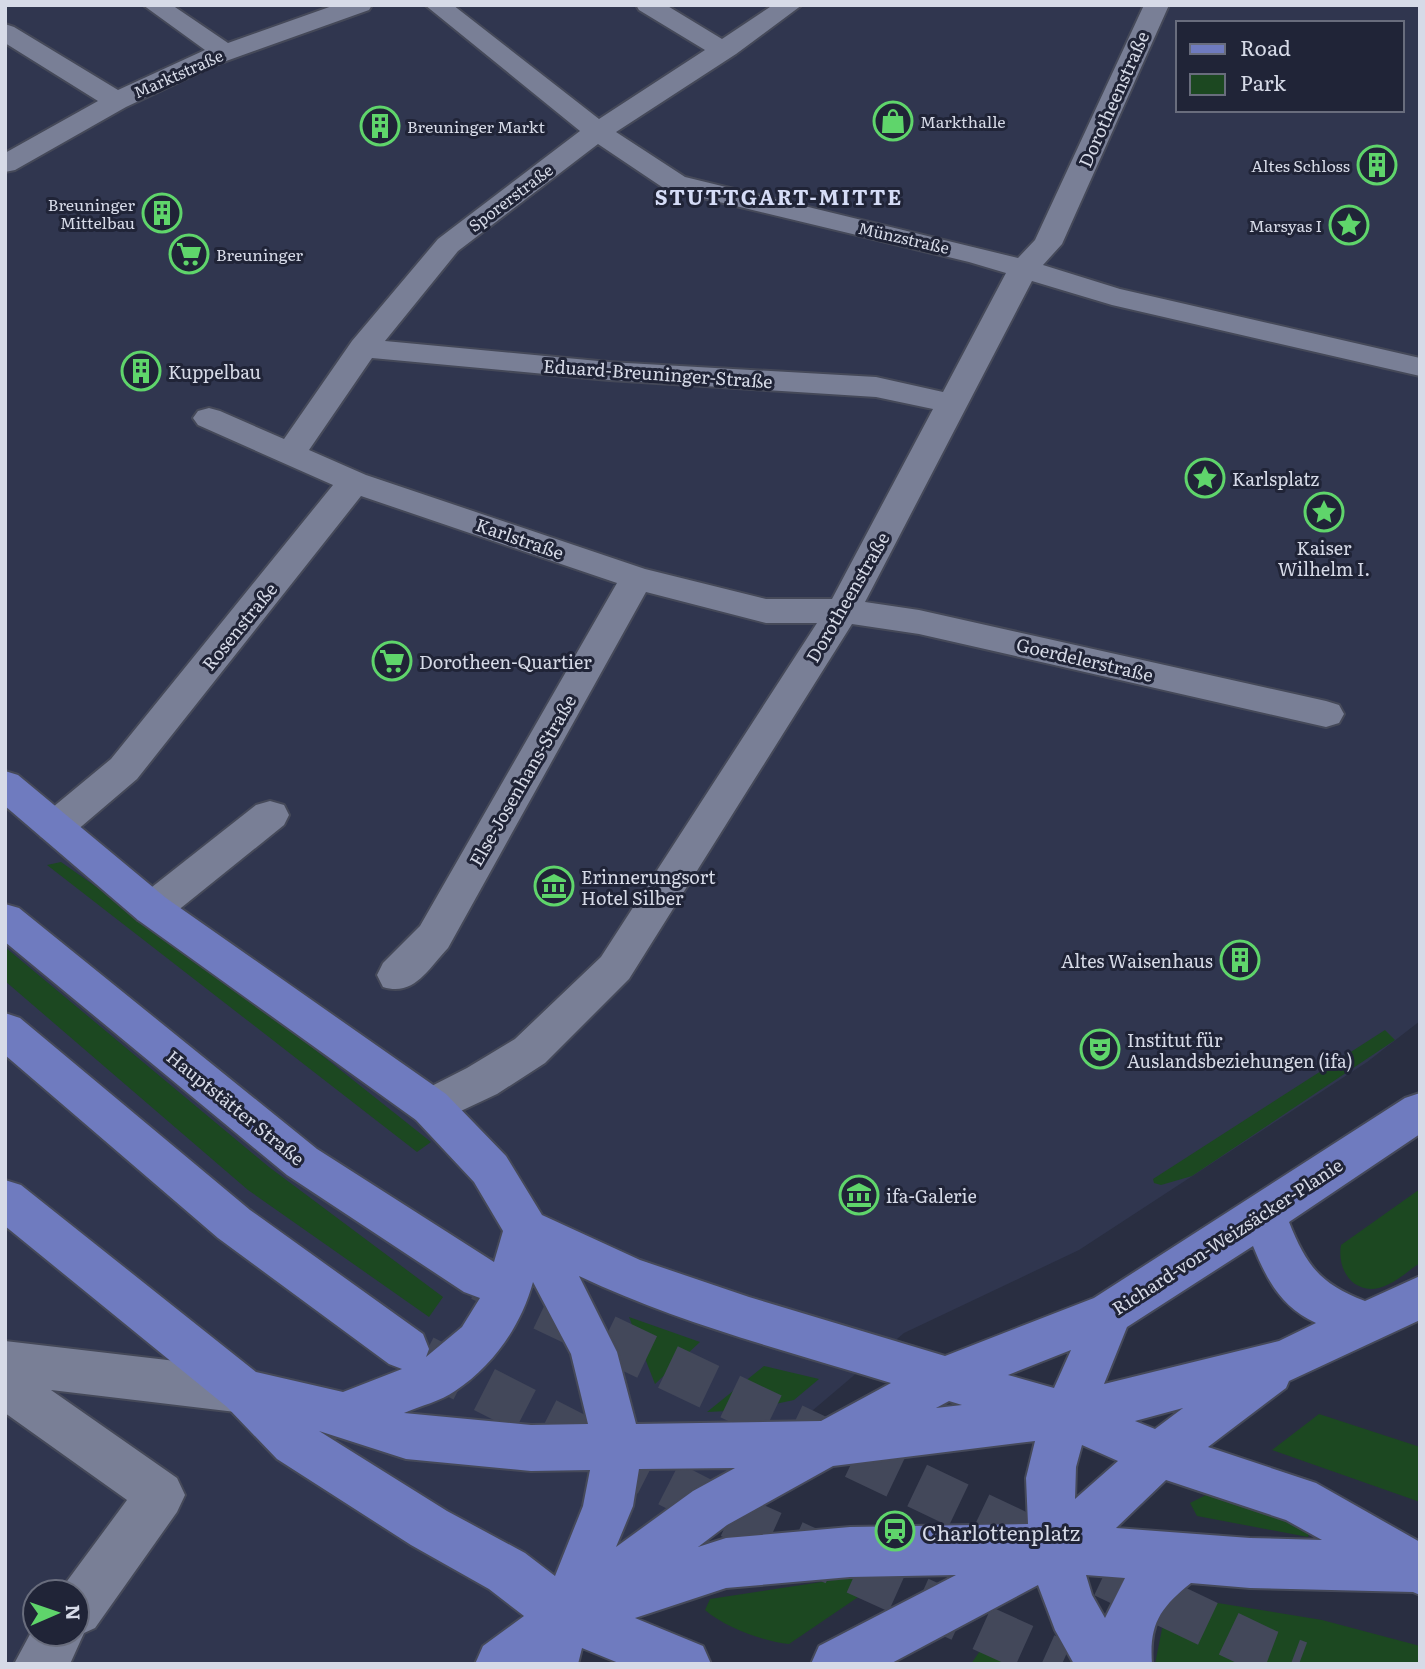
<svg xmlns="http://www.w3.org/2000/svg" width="1425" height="1669" font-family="Literata,serif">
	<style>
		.built { fill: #30364f; fill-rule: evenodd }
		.green { fill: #1c4821 }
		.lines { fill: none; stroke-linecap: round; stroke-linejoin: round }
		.major-tunnel { stroke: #43485a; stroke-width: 46; stroke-dasharray: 46 23; stroke-linecap: butt }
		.minor-casing { stroke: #454959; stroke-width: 4 }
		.major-casing { stroke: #454959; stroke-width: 4 }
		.minor { fill: #797f96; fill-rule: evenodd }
		.major { fill: #6f7bbf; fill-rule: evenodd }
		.labels { text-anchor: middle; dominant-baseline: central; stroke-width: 6; stroke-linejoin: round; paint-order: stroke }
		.far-street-label { font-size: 16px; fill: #d6dae7; stroke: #202437 }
		.far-poi-label { font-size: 16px; fill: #d6dae7; stroke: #202437; text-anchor: start }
		.street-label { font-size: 18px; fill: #d6dae7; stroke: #202437 }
		.poi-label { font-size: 18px; fill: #d6dae7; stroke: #202437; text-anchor: start }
		.far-district-label { font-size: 21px; font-weight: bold; letter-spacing: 2px; fill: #d5dcf6; stroke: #202437 }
		.near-poi-label { font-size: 21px; fill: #d6dae7; stroke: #202437; text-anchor: start }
	</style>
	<rect width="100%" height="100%" fill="#292e41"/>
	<path class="built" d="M5,5h1415v1016l-53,41 -288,188 -175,83 -391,331h-508zM1178,23h224v87h-224zM35,1592h42v42h-42z"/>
	<g class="green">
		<polygon points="61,862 216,971 431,1142 417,1152 47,865"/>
		<polygon points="5,947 269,1167 443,1297 429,1317 248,1190 5,981"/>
		<polygon points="1385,1030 1395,1040 1192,1176 1161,1185 1154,1183 1153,1179"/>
		<path d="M1420,1189v74c-11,7 -21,17 -33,22 -29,14 -51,-12 -46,-40z"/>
		<polygon points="629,1317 700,1342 655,1384"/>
		<polygon points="764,1366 819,1379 794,1400 747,1410 707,1412"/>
		<polygon points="1319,1414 1420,1447 1420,1502 1272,1450"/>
		<polygon points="1212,1492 1312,1526 1308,1537 1197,1516 1190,1503"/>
		<path d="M861,1576l10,4 2,7 -84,57c-27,-3 -63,-16 -84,-34l5,-11z"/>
		<polygon points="1199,1600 1322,1620 1420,1646 1420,1664 1155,1664 1163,1624"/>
		<polygon points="993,1632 1010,1664 971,1664"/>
	</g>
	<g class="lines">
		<g class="major-tunnel">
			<polyline points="481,1278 1267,1652 1299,1664"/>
			<polyline points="423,1358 730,1515 1062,1664"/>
		</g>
		<defs>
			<g id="minor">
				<polygon points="143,5 172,5 228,43 335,5 372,5 369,10 215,65 126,107 15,170 5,172 5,153 98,101 5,43 5,24 14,27 118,90 205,50"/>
				<path d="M425,5h28l146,114 106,-69 -66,-40 -3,-5h30l56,34 51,-34h29l-66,49 -120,78 69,45 333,81 17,-18 109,-235h25l-107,239 -19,21 77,24 300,69v18l-308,-71 -80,-24 -167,321 54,8 407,91 13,4 5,9 -5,9 -13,4 -407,-93 -67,-10 -223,355 -84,84 -48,31 -66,31 -15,-5 -6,-13 6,-13 51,-26 48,-29 86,-82 216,-334h-51l-120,-31 -198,356c-20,21 -34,49 -65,39l-6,-12 6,-12 37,-37 197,-343 -256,-87 -224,283 -68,58 -14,4 -14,-4 -5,-10 5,-10 70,-58 222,-274 -135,-60 -5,-7 5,-7 11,-3 11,3 64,28 68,-98 86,-102 142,-108zM598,144l67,45 304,73 37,11 -63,119 -67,-15 -267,-15 -224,-21 73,-90zM372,358l237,22 267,17 57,12 -101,190h-66l-121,-30 -279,-94 -57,-25z"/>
				<polygon points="270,801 284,805 289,815 284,825 166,920 152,924 138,920 132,909 138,898 256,805"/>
				<polygon points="5,1341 244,1369 261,1375 268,1391 261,1407 244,1413 51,1390 177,1478 185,1495 177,1512 95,1628 84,1633 70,1664 14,1664 35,1625 35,1634 77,1634 77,1592 59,1592 127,1500 5,1413"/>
			</g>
			<path id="major" d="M5,771l13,4 148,123 280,196 60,62 36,59 98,45 109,37 196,59 149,-58 311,-200 15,-5v41l-131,88c17,43 31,62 76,79l55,-25v44l-131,61 -3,7 -78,59 108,36 104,59v53l-7,-3 -163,-4 -59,-5c-31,25 -42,41 -39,81h-78l-19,-34 -17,-45 -148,79h-79l8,-18 137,-71 -106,2 -124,11 -91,30 68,28 8,18h-90l-39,-16 -4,16h-103l8,-18 41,-30 -35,-27 -78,-44 -134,-86 -50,-52 -222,-181v-46l16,5 235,187 87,20 59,-23 -13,-5 -171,-126 -213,-183v-42l15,5 230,192 173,124 6,15 -3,8 36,-30 18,-29 -16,-6 -177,-117 -282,-233v-38l14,4 298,241 177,113 9,-31 -29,-49 -58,-62 -278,-200 -133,-114zM1253,1246c14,34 28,61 63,77l-37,18 -175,43 23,-57zM579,1276c99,47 208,75 312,107l-70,38 -185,3 -19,-72zM533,1282l38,72 17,70 -57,1 -127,-12c16,-7 37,-12 51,-22 38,-25 66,-65 78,-109zM1071,1350l-17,38 -46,-13zM949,1401l13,4 -26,3zM1183,1408l-28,21 -20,-8zM319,1431l87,28 125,12 59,-1 -7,36 -28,70 -30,-23 -78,-42zM1035,1441l-9,37 2,46 -178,3 -124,11 -28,9 29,-22 106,-59zM1082,1445l36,16 -43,38 1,-32zM735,1468l-42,23 -77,56 17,-41 6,-37zM1166,1480l120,40 36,20 -72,-2 -134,-10zM1086,1575l39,3 -20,40 -13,-23z"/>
		</defs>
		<use href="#minor" class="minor-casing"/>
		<use href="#major" class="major-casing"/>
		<use href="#minor" class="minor"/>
		<use href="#major" class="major"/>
	</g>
	<defs>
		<symbol id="shop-ring" viewBox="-11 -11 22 22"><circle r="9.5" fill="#202437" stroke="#5fd56b" stroke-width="1.5"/><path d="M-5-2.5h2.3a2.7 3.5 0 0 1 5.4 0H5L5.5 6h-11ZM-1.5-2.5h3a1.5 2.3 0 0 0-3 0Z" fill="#5fd56b"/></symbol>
		<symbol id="building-ring" viewBox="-11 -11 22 22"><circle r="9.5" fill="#202437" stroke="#5fd56b" stroke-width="1.5"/><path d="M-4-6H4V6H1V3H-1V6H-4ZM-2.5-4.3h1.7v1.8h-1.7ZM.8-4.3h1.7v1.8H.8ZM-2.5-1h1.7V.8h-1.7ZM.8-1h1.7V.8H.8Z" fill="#5fd56b"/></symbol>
		<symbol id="sight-ring" viewBox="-11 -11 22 22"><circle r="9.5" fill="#202437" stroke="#5fd56b" stroke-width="1.5"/><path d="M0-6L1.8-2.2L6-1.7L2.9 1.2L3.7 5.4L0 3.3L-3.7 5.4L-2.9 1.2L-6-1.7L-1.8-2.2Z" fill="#5fd56b"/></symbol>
		<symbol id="supermarket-ring" viewBox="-11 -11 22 22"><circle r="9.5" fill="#202437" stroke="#5fd56b" stroke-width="1.5"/><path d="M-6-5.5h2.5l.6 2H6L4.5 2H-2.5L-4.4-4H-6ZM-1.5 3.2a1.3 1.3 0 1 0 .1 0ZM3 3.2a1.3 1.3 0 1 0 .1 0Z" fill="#5fd56b"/></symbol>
		<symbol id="museum-ring" viewBox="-11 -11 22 22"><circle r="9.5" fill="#202437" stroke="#5fd56b" stroke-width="1.5"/><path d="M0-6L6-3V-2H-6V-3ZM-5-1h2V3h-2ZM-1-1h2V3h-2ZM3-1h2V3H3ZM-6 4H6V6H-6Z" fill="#5fd56b"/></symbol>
		<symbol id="theatre-ring" viewBox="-11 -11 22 22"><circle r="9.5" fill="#202437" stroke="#5fd56b" stroke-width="1.5"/><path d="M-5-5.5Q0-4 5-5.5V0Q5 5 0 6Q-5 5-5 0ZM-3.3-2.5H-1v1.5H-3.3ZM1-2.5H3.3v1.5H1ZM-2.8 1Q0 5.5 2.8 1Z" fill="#5fd56b"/></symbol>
		<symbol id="station-ring" viewBox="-11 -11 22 22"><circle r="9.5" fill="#202437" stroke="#5fd56b" stroke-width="1.5"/><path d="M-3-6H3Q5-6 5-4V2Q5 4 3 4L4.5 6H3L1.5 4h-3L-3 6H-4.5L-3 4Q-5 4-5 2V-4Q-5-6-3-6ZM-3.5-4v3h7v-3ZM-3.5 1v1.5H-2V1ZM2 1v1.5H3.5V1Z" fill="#5fd56b"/></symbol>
	</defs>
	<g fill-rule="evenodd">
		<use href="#shop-ring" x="871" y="99" width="44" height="44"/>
		<use href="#building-ring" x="358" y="104" width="44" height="44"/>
		<use href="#building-ring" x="1355" y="143" width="44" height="44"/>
		<use href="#building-ring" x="140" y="191" width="44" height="44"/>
		<use href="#sight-ring" x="1327" y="203" width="44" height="44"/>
		<use href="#supermarket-ring" x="167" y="232" width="44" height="44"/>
		<use href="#building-ring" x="119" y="349" width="44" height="44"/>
		<use href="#sight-ring" x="1183" y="456" width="44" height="44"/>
		<use href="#sight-ring" x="1302" y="490" width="44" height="44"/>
		<use href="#supermarket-ring" x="370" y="639" width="44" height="44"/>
		<use href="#museum-ring" x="532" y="864" width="44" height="44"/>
		<use href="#building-ring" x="1218" y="938" width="44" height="44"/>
		<use href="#theatre-ring" x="1078" y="1027" width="44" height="44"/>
		<use href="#museum-ring" x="837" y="1173" width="44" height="44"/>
		<use href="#station-ring" x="873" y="1509" width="44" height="44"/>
	</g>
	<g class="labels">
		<g class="far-street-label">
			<text transform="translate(178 73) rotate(-24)">Marktstraße</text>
			<text transform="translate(510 197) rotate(-37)">Sporerstraße</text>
			<text transform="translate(904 237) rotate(13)">Münzstraße</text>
		</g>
		<g class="far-poi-label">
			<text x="920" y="121">Markthalle</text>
			<text x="407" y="126">Breuninger Markt</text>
			<text x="1350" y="165" text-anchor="end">Altes Schloss</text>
			<text x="135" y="204" text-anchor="end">Breuninger<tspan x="135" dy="18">Mittelbau</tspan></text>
			<text x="1322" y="225" text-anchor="end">Marsyas I</text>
			<text x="216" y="254">Breuninger</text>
		</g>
		<g class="street-label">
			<text transform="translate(1113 99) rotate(-66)">Dorotheenstraße</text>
			<text transform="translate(658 373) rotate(4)">Eduard-Breuninger-Straße</text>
			<text transform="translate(520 538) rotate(19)">Karlstraße</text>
			<text transform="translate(847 597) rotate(-60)">Dorotheenstraße</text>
			<text transform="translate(239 626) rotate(-51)">Rosenstraße</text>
			<text transform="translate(1085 659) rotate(13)">Goerdelerstraße</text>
			<text transform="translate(522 780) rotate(-60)">Else-Josenhans-Straße</text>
			<text transform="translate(236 1107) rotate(39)">Hauptstätter Straße</text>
			<text transform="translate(1227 1236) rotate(-33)">Richard-von-Weizsäcker-Planie</text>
		</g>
		<g class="poi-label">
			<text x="168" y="371">Kuppelbau</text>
			<text x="1232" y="478">Karlsplatz</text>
			<text x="1324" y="547" text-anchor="middle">Kaiser<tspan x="1324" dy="21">Wilhelm I.</tspan></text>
			<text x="419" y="661">Dorotheen-Quartier</text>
			<text x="581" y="876">Erinnerungsort<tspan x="581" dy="21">Hotel Silber</tspan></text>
			<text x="1213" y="960" text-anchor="end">Altes Waisenhaus</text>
			<text x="1127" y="1039">Institut für<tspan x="1127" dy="21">Auslandsbeziehungen (ifa)</tspan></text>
			<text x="886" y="1195">ifa-Galerie</text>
		</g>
		<g class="far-district-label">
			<text x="779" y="195">STUTTGART-MITTE</text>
		</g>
		<g class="near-poi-label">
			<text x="922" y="1531">Charlottenplatz</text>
		</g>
	</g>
	<rect width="1425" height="1669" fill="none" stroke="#d6dae7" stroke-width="14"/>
	<rect x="1176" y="21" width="228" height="91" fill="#202437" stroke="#696d7d" stroke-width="2"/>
	<rect x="1190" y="44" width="35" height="10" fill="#6f7bbf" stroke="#696d7d" stroke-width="2"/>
	<text x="1240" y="56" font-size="21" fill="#d6dae7">Road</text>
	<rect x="1190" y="74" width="35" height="21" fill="#1c4821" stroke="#696d7d" stroke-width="2"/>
	<text x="1240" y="91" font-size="21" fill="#d6dae7">Park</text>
	<g transform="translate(56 1613) rotate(88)"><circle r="33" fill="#202437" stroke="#696d7d" stroke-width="2"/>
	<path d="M0-5L12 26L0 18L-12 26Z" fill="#5fd56b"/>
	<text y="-10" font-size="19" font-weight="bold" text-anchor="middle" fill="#d6dae7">N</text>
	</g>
</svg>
